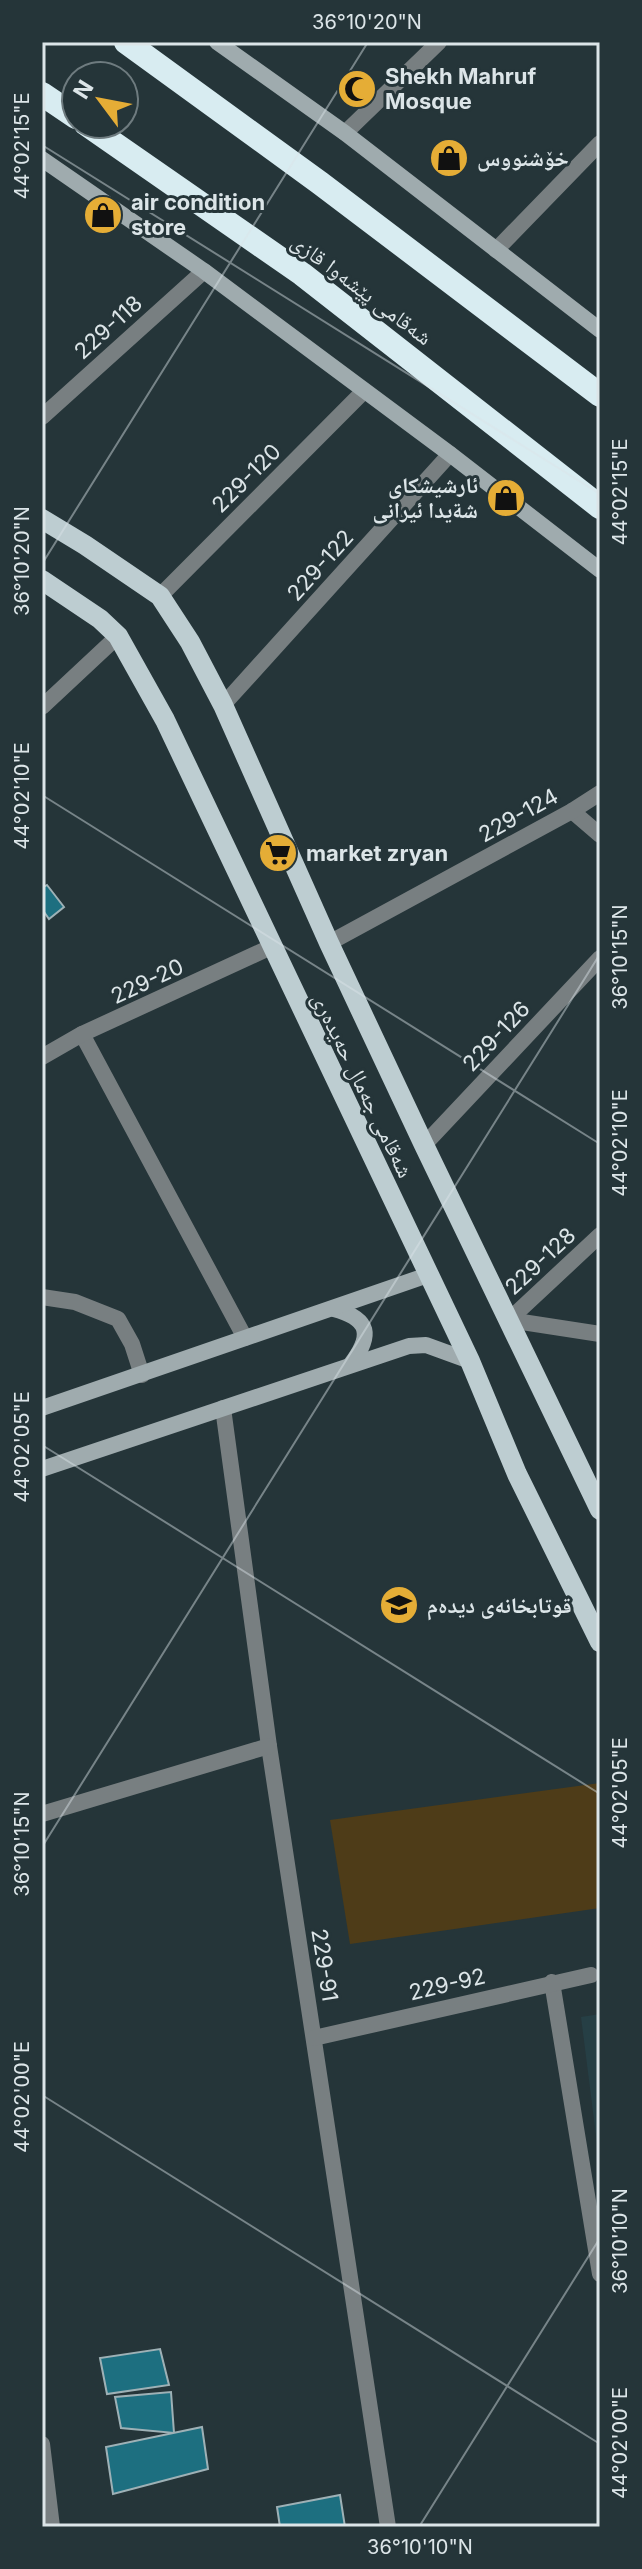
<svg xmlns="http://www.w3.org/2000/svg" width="642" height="2569" font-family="Inter,'Noto Naskh Arabic',sans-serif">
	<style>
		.built { fill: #263f45 }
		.green { fill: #4e3c18 }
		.building { fill: #1d6f80; stroke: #9eb1b6; stroke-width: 2 }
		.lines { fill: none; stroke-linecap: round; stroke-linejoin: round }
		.street { stroke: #787f81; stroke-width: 16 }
		.secondary { stroke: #9fabae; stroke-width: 16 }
		.primary { stroke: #bdcdd1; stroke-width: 20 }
		.highway { stroke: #d8ecf1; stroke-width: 24 }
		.ticks { fill: none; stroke: #dce5e8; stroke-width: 2; stroke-opacity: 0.45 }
		.labels { text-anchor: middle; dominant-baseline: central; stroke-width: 6; stroke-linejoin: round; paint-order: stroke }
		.poi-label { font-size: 22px; font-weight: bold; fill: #dce5e8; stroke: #253539; text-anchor: start }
		.street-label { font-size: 22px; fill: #dce5e8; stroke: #253539 }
		.neatline { fill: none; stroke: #dce5e8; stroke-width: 3 }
		.ticks-label { font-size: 20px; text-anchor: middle; fill: #dce5e8 }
	</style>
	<rect width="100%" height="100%" fill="#253539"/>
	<polygon class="built" points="600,2014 600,2167 581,2017"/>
	<polygon class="green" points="600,1783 600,1908 350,1944 330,1820"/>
	<g class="building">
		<polygon points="47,885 64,907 49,919 42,909 42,888"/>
		<polygon points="160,2349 169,2385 107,2394 100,2358"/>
		<polygon points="171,2392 174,2433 121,2428 115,2397"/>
		<polygon points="202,2427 208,2469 113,2494 106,2447"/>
		<polygon points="340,2495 345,2527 280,2527 277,2507"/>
	</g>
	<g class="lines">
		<g class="street">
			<polyline points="345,133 439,42"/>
			<polyline points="496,250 600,143"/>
			<polyline points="42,417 204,271"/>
			<polyline points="160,596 364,391"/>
			<polyline points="223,705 450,454"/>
			<polyline points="42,707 118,636"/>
			<polyline points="572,811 600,835"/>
			<polyline points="329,943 572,811 600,793"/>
			<polyline points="82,1034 245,1338"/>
			<polyline points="42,1057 82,1034 271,947"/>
			<polyline points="424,1145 600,958"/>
			<polyline points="42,1297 75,1302 118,1319 132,1344 142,1375"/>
			<polyline points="509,1320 600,1235"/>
			<polyline points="509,1320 600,1334"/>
			<polyline points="223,1408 269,1746 388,2527"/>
			<polyline points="42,1814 269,1746"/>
			<polyline points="552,1982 600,2274"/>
			<polyline points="314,2038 591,1975"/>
			<polyline points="42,2444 52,2527"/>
		</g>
		<g class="secondary">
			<polyline points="217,42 345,133 600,330"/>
			<polyline points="42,159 204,271 450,454 600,570"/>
			<path d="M334,1309c37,10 38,27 17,55"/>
			<polyline points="42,1408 428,1275"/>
			<polyline points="42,1469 409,1346 426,1345 470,1361"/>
		</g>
		<g class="primary">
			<polyline points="42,519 85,545 160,596 190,642 223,705 329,943 424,1145 600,1510"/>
			<polyline points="42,580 100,619 118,636 165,720 470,1361 517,1474 600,1642"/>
		</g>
		<g class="highway">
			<polyline points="126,42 320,183 600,395"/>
			<polyline points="42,94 76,117"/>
			<polyline points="86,124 302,274 600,507"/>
		</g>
	</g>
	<path class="ticks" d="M42,145l558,349M42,564l326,-522M42,795l558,349M42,1445l558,349M42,1847l558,-893M42,2095l558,349M419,2527l181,-289"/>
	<defs>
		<symbol id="mosque-disc" viewBox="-11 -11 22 22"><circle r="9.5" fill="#e5ad36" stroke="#253539"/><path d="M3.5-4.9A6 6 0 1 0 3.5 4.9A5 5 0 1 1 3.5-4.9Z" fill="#111"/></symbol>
		<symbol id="shop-disc" viewBox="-11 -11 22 22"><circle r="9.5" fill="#e5ad36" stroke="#253539"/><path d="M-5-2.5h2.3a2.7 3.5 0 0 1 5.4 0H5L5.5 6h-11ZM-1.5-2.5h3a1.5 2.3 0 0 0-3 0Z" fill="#111"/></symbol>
		<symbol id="supermarket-disc" viewBox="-11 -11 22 22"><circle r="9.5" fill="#e5ad36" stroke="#253539"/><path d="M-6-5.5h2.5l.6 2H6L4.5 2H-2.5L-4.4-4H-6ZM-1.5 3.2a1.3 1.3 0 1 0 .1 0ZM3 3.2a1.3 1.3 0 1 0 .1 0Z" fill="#111"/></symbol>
		<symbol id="school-disc" viewBox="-11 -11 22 22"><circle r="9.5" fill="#e5ad36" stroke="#253539"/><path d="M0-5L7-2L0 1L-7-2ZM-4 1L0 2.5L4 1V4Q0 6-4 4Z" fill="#111"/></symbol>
	</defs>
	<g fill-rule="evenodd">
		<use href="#mosque-disc" x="335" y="67" width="44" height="44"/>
		<use href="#shop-disc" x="427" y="136" width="44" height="44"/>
		<use href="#shop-disc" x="81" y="193" width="44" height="44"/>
		<use href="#shop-disc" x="484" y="476" width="44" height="44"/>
		<use href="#supermarket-disc" x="256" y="831" width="44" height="44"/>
		<use href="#school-disc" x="377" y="1583" width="44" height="44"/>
	</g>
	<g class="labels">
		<g class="poi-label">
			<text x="385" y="76">Shekh Mahruf<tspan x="385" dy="25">Mosque</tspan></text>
			<text x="477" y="158">خۆشنووس</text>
			<text x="131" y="202">air condition<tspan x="131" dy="25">store</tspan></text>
			<text x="478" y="485" text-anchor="end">ئارشيشكاى<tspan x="478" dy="25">شةيدا ئيرانى</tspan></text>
			<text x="306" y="853">market zryan</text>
			<text x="427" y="1605">قوتابخانەی دیدەم</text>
		</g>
		<g class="street-label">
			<text transform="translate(362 289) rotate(37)">شەقامی پێشەوا قازی</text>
			<text transform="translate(108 327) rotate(-42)">229-118</text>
			<text transform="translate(246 478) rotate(-45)">229-120</text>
			<text transform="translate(320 565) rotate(-48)">229-122</text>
			<text transform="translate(518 815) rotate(-29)">229-124</text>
			<text transform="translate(147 981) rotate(-25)">229-20</text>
			<text transform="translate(496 1036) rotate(-47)">229-126</text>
			<text transform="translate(363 1085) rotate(64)">شەقامی جەمال حەیدەری</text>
			<text transform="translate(540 1261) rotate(-43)">229-128</text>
			<text transform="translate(325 1965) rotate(81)">229-91</text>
			<text transform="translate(447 1984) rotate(-13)">229-92</text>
		</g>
	</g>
	<rect width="642" height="2569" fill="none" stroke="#253539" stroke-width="88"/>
	<g transform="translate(100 100) rotate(302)"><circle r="38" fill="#253539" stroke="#6e7b7f" stroke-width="2"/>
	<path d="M0-6L14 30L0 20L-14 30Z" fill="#e5ad36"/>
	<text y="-12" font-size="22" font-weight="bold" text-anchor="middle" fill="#dce5e8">N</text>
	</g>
	<rect x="44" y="44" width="554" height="2481" class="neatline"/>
	<g class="ticks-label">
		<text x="367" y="29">36°10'20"N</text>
		<text transform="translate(22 146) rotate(-90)" y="7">44°02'15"E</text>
		<text transform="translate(620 492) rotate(-90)" y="7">44°02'15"E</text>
		<text transform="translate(22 561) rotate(-90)" y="7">36°10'20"N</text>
		<text transform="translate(22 796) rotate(-90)" y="7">44°02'10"E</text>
		<text transform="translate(620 957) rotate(-90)" y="7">36°10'15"N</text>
		<text transform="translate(620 1143) rotate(-90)" y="7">44°02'10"E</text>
		<text transform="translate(22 1447) rotate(-90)" y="7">44°02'05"E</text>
		<text transform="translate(620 1793) rotate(-90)" y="7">44°02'05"E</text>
		<text transform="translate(22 1844) rotate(-90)" y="7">36°10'15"N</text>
		<text transform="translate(22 2097) rotate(-90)" y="7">44°02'00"E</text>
		<text transform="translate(620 2241) rotate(-90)" y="7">36°10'10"N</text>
		<text transform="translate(620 2443) rotate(-90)" y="7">44°02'00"E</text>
		<text x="420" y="2554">36°10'10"N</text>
	</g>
</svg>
